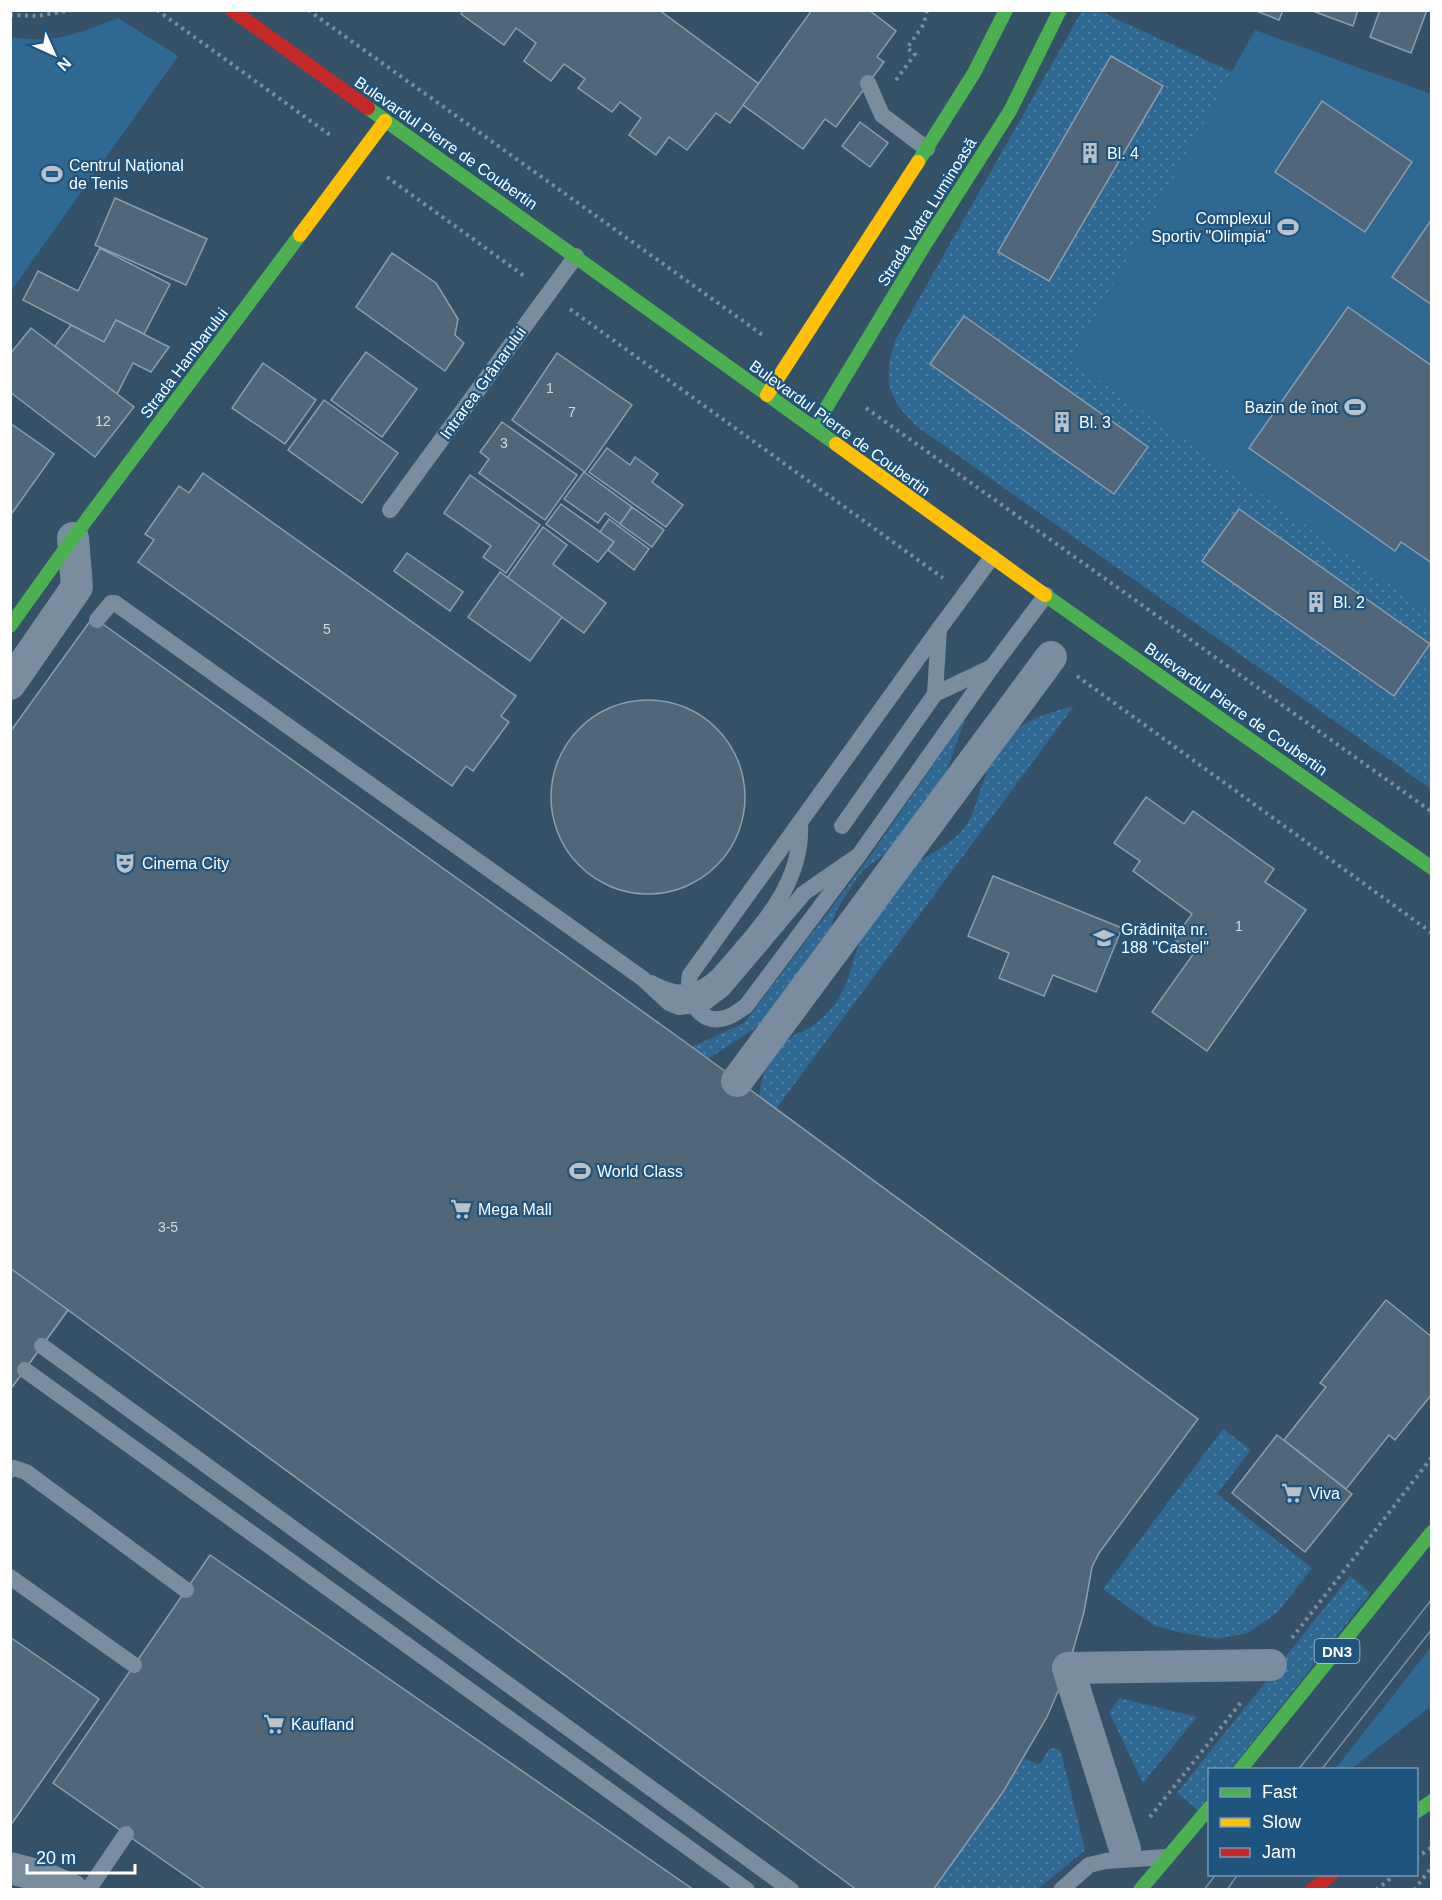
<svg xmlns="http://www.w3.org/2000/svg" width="1442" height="1900" font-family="Helvetica,sans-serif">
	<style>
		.grass { fill: #2f6992 }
		.garden { fill: url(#garden-dots) }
		.building { fill: #506779; stroke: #8c9fad; stroke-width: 1.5 }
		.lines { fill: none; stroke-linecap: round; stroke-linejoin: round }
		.path { stroke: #798d9e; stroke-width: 4; stroke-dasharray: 3 4.5; stroke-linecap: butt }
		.lane { stroke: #798d9e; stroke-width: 16 }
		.street { stroke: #798d9e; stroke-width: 32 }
		.fast { stroke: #4caf50; stroke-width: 14 }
		.slow { stroke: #ffc107; stroke-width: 14 }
		.jam { stroke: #c62828; stroke-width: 14 }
		.tram { stroke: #7b8f9e; stroke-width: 1.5 }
		.lane-bridge { stroke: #798d9e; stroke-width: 16 }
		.labels { text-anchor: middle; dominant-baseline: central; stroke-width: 4.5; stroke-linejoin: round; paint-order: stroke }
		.number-label { font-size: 14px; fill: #d3d9de }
		.shield { fill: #1e547d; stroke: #bcccd8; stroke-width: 1.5 }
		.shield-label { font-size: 15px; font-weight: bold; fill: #fff }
		.street-label { font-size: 16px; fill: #fff; stroke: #1e547d }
		.poi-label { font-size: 16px; fill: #fff; stroke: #1e547d; text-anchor: start }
	</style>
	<defs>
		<pattern id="garden-dots" width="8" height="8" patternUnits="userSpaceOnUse" patternTransform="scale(1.5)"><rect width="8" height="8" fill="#2f6992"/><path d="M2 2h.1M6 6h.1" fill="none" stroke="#4e80a2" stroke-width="1.8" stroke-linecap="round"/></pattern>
	</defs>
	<rect width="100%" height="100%" fill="#345167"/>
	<g class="grass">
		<path d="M118,18l60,38 -167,235v-254c44,7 66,-3 107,-19z"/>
		<polygon points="1255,30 1431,94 1431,613 1071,360"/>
		<polygon points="1431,1647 1431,1706 1351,1769 1335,1769"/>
	</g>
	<g class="garden">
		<path d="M1082,11h17l133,61 -161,288 360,253v176l-512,-361c-32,-29 -37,-48 -23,-89z"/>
		<path d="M1074,706l-298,403 -16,-11c-1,-23 13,-50 33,-62 5,-3 11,-5 16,-8 11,-7 23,-18 29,-29 15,-22 15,-50 29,-72 9,-15 32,-45 44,-58 16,-16 40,-23 54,-42 9,-13 12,-28 17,-42 6,-17 16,-39 29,-51 18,-16 41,-22 63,-28z"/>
		<polygon points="965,719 945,775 890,851 868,866 859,875 836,911 828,937 784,1003 758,1026 708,1059 692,1047 744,1023 869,858"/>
		<polygon points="1223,1429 1251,1450 1217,1494 1312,1568 1279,1611 1248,1633 1218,1639 1183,1633 1155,1626 1103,1589"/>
		<polygon points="1350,1576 1371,1593 1231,1769 1210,1770 1209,1796 1198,1810 1177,1793"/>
		<polygon points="1120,1698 1197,1717 1143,1783 1109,1712"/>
		<polygon points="1055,1748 1061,1752 1085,1850 1038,1889 933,1890 1003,1792 1024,1759 1037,1764 1041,1763 1049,1749"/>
	</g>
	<g class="building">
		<polygon points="463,10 659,10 759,84 730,123 716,113 687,150 669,137 656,155 629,135 641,118 620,102 612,112 578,88 585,79 564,64 551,81 524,61 536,43 516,28 504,45 461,14"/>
		<polygon points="812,10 869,10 896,31 877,57 884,62 836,127 825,119 803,149 743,105"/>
		<polygon points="1254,10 1283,10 1279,20"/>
		<polygon points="1310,10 1358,10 1353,26"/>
		<polygon points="1380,10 1427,10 1411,53 1370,37"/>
		<polygon points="1111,56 1163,86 1049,281 998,252"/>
		<polygon points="1322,101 1412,162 1365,232 1275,172"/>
		<polygon points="860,122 888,143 870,167 842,146"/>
		<polygon points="115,198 207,239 186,285 95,245"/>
		<polygon points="1432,219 1432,305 1392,277"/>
		<polygon points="100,248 170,284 144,334 116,320 104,342 23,300 38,271 78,291"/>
		<polygon points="392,253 436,283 458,319 455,335 464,343 445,371 356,307"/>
		<polygon points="1348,307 1432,366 1432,563 1401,542 1395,551 1249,448"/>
		<polygon points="964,316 1148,447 1114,494 930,364"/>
		<polygon points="116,320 169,347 151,372 133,363 117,394 55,346 71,325 104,342"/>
		<polygon points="31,328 134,407 95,457 10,392 10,354"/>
		<polygon points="366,352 417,389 382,437 331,400"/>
		<polygon points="557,353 632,405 585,472 512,420"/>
		<polygon points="263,363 316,400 285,444 232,408"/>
		<polygon points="324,400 398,453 362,503 288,450"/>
		<polygon points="502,422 577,475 545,520 479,473 489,459 480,452"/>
		<polygon points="10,423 54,454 10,516"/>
		<polygon points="607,448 630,465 635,457 658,474 652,482 683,505 666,527 589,472"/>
		<polygon points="584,472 632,507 620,524 605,513 598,523 564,499"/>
		<polygon points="203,473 516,696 501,716 509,722 473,771 466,766 452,786 138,562 154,540 145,534 179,486 189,493"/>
		<polygon points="470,475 540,525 506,573 483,557 491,546 444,513"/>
		<polygon points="561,504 614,542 598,562 546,524"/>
		<polygon points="632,507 664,530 652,547 620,524"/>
		<polygon points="1239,509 1430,644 1394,696 1202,561"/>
		<polygon points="609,519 649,549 634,570 608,550 614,542 600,532"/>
		<polygon points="543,527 567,545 553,564 606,603 584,633 507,578"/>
		<polygon points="407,553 463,592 450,611 394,571"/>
		<polygon points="500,572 562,617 530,661 468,617"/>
		<polygon points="93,617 692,1047 1198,1419 1099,1553 1092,1567 1084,1612 1068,1668 1047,1717 1003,1792 933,1890 857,1890 68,1310 10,1390 10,732"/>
		<circle cx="648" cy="797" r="97"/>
		<polygon points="1146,797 1184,824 1193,811 1274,869 1265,882 1306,910 1207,1051 1152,1012 1194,953 1174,939 1192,914 1133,871 1140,861 1114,843"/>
		<polygon points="993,876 1122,928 1096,992 1053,975 1044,996 999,978 1009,953 968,936"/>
		<polygon points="10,1268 68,1310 10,1390"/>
		<polygon points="1386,1300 1432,1337 1432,1394 1395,1440 1389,1435 1346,1489 1284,1440 1326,1387 1320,1383"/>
		<polygon points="1277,1435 1352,1494 1305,1552 1232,1493"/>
		<polygon points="210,1555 694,1890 206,1890 53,1783"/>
		<polygon points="10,1637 99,1699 10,1826"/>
	</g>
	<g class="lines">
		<g class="path">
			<polyline points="157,10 330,135"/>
			<polyline points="308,10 764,336"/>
			<polyline points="10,15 37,16 73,10"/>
			<polyline points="896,80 915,54 907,48 924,24 927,10"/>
			<polyline points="387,177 527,278"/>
			<polyline points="570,309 943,578"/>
			<polyline points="866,408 1432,812"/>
			<polyline points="1077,676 1432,933"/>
			<polyline points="1292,1638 1432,1457"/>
			<polyline points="1150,1817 1242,1701"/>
			<polyline points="1416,1858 1432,1847"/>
			<polyline points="1376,1890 1396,1874"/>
			<polyline points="1414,1890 1432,1867"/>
		</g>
		<g class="lane">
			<polyline points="868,83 882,115 927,149"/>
			<polyline points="390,510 576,256"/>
			<polyline points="97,620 111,603 115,603 642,978"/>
			<path d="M939,629l-249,346c-5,22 9,51 35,43 8,-2 15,-8 21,-12l113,-151 133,-188"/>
			<polyline points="935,694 939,629 992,557"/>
			<polyline points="842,826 935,694 992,667 1046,595"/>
			<polyline points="42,1346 791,1890"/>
			<polyline points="25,1370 747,1890"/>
			<polyline points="10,1470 14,1468 26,1472 186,1590"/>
			<polyline points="10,1577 134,1665"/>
			<polyline points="88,1890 126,1834"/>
			<polyline points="1061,1890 1089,1865 1106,1861 1167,1857"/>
		</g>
		<g class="street">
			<polyline points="10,684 77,587 73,538"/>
			<polyline points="737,1081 1051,657"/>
			<polyline points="1125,1849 1068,1668 1271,1665"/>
			<polyline points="10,1868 37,1875 72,1890"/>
		</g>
		<g class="fast">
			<polyline points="368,108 836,444"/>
			<polyline points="918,162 974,73 1006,10"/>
			<polyline points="814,428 924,246 1010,111 1060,10"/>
			<polyline points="1045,595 1432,868"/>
			<polyline points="10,626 73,538 300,235"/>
			<polyline points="1240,1770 1432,1532"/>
			<polyline points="1416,1812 1432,1801"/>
			<polyline points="1140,1890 1210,1807"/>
		</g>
		<g class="slow">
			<polyline points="300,235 385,121"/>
			<polyline points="767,395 918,162"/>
			<polyline points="836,444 1045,595"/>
		</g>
		<g class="jam">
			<polyline points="232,10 368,108"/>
			<polyline points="1312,1890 1332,1874"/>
		</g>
		<g class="tram">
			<polyline points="1298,1770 1432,1599"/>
			<polyline points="1321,1770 1432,1629"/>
			<polyline points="1204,1890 1216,1874"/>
			<polyline points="1227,1890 1238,1874"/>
		</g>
		<g class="lane-bridge">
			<polyline points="642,978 669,1003 679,1007 703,1004 723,989 804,893 859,855"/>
			<path d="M651,983c27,14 44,14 67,-7 38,-45 86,-90 82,-154"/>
		</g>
	</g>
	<defs>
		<symbol id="building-bare" viewBox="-9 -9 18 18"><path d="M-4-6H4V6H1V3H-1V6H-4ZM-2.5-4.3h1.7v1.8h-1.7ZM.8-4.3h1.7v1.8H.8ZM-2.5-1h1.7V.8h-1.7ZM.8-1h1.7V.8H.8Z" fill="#b8c2ca" stroke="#1e547d" stroke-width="2.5" paint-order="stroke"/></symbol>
		<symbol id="stadium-bare" viewBox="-9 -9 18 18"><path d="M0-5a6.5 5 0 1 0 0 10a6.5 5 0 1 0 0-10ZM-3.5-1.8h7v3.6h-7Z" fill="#b8c2ca" stroke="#1e547d" stroke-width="2.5" paint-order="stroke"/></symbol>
		<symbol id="theatre-bare" viewBox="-9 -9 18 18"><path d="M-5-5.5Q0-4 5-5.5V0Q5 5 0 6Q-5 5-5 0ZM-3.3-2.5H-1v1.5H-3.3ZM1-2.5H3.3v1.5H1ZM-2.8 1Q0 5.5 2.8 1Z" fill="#b8c2ca" stroke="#1e547d" stroke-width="2.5" paint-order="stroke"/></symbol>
		<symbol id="school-bare" viewBox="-9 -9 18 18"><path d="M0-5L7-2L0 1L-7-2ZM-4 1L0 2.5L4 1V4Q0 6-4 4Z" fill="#b8c2ca" stroke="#1e547d" stroke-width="2.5" paint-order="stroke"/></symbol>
		<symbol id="supermarket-bare" viewBox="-9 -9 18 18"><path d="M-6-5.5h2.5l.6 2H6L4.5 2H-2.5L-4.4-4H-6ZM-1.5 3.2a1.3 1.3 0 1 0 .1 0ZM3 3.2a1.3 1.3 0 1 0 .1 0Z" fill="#b8c2ca" stroke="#1e547d" stroke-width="2.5" paint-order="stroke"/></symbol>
	</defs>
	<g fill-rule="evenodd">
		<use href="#building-bare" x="1075" y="138" width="30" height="30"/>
		<use href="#stadium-bare" x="37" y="159" width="30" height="30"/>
		<use href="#stadium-bare" x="1273" y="212" width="30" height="30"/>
		<use href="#stadium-bare" x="1340" y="392" width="30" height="30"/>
		<use href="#building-bare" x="1047" y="407" width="30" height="30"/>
		<use href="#building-bare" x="1301" y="587" width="30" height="30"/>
		<use href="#theatre-bare" x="110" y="848" width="30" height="30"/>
		<use href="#school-bare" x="1089" y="923" width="30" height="30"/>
		<use href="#stadium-bare" x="565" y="1156" width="30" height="30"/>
		<use href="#supermarket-bare" x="446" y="1194" width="30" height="30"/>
		<use href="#supermarket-bare" x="1277" y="1478" width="30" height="30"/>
		<use href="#supermarket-bare" x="259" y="1709" width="30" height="30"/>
	</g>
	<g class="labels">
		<g class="number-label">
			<text x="550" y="388">1</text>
			<text x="572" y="412">7</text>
			<text x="103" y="421">12</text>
			<text x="504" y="443">3</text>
			<text x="327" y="629">5</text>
			<text x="1239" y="926">1</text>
			<text x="168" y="1227">3-5</text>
		</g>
		<rect class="shield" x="1314.5" y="1639" width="45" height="24" rx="4.5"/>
		<g class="shield-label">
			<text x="1337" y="1651">DN3</text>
		</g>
		<g class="street-label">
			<text transform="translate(446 143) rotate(35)">Bulevardul Pierre de Coubertin</text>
			<text transform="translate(927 212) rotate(-58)">Strada Vatra Luminoasă</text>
			<text transform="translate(184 363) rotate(-53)">Strada Hambarului</text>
			<text transform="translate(483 383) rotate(-54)">Intrarea Grânarului</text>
			<text transform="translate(840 428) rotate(36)">Bulevardul Pierre de Coubertin</text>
			<text transform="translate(1236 709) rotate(35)">Bulevardul Pierre de Coubertin</text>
		</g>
		<g class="poi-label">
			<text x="1107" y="153">Bl. 4</text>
			<text x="69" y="165">Centrul Național<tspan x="69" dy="18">de Tenis</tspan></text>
			<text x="1271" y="218" text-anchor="end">Complexul<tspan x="1271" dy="18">Sportiv "Olimpia"</tspan></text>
			<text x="1338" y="407" text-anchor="end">Bazin de înot</text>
			<text x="1079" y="422">Bl. 3</text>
			<text x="1333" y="602">Bl. 2</text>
			<text x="142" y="863">Cinema City</text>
			<text x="1121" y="929">Grădinița nr.<tspan x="1121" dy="18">188 "Castel"</tspan></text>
			<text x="597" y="1171">World Class</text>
			<text x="478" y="1209">Mega Mall</text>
			<text x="1309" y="1493">Viva</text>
			<text x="291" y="1724">Kaufland</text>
		</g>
	</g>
	<rect width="1442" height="1900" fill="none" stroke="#ffffff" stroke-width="24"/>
	<rect x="1208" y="1768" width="210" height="108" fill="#1e547d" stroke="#7898b1" stroke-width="1.5"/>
	<rect x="1220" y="1788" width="30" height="9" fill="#4caf50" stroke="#7898b1" stroke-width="1.5"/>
	<text x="1262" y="1798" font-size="18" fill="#ffffff">Fast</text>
	<rect x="1220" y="1818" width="30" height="9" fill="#ffc107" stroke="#7898b1" stroke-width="1.5"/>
	<text x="1262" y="1828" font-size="18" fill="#ffffff">Slow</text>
	<rect x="1220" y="1848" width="30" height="9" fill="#c62828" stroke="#7898b1" stroke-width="1.5"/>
	<text x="1262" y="1858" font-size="18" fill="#ffffff">Jam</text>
	<g transform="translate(54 54) rotate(135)" stroke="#1e547d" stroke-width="4.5" paint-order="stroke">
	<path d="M0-4.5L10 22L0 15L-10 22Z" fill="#ffffff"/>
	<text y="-9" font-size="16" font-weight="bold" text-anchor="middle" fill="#ffffff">N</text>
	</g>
	<path d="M27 1864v9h108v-9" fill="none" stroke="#ffffff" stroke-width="3"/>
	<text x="36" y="1864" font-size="18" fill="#ffffff" stroke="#1e547d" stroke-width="4.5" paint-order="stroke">20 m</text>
</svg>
